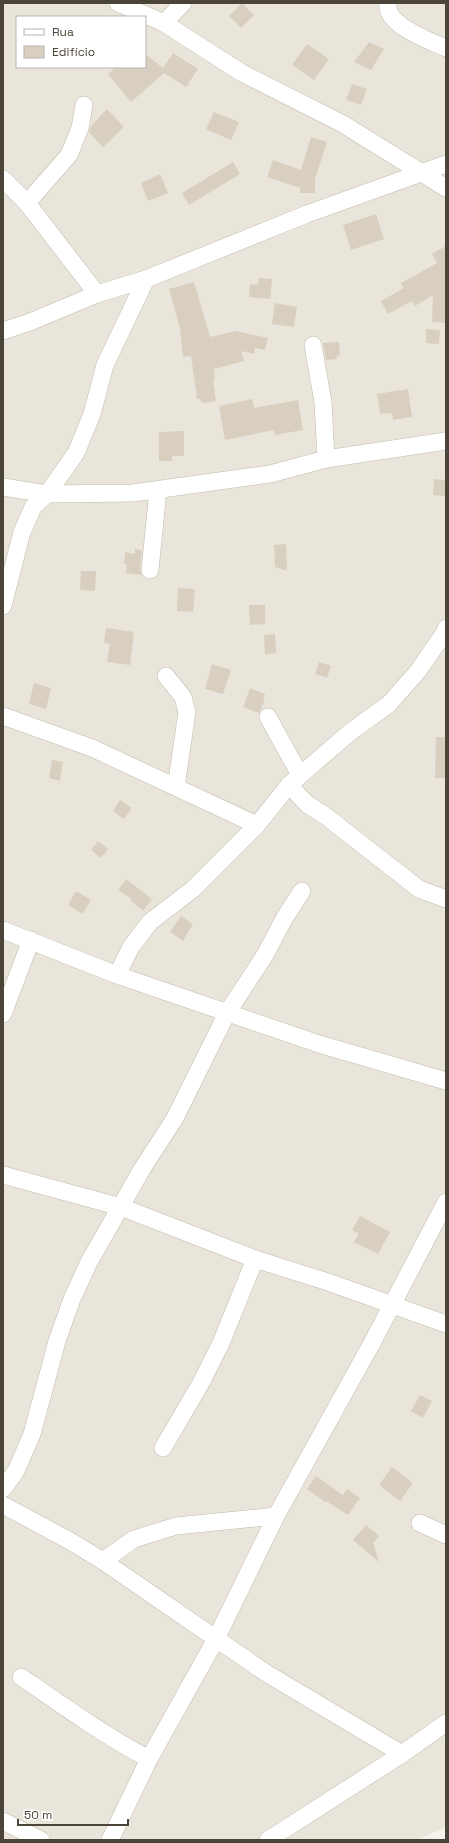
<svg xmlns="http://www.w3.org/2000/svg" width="449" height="1843" font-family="'Space Grotesk',sans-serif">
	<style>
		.residential { fill: #eae5da; fill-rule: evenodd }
		.building { fill: #d8cfc1 }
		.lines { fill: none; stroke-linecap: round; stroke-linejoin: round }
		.minor-casing { stroke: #c2bbae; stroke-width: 18 }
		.minor { stroke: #fff; stroke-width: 17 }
	</style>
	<rect width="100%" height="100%" fill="#f6f3ec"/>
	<path class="residential" d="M3,3h443v1824l-29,13h-414zM17,17h128v50h-128z"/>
	<g class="building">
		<polygon points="242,3 254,15 241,28 229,16"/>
		<polygon points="369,42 384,49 371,70 354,62"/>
		<polygon points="307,44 329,59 314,80 292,65"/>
		<polygon points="173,53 198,69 186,87 164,73 131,102 108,74 116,67 145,67 145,54 163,68"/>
		<polygon points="352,84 367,89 361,105 346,100"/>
		<polygon points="107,109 124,127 103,147 89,132 91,126"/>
		<polygon points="214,112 239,122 231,140 206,129"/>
		<polygon points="311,137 327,142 315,179 315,193 300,193 300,188 267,177 273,160 301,170"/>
		<polygon points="233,162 240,174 189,205 182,193"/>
		<polygon points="160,174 168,193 148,201 141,183"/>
		<polygon points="376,214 384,239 351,250 343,225"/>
		<polygon points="446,246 446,323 432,322 433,295 415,306 412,301 388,314 381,301 404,288 401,283 437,263 432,254"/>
		<polygon points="259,278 272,279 270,299 249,297 250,284 258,285"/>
		<polygon points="194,282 210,337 236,331 268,338 265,350 255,348 254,354 241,351 244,361 214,369 215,379 213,379 216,401 202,403 200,399 197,399 191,356 183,357 180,328 169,289"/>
		<polygon points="275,303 297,307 294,327 272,324"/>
		<polygon points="426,329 440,330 439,344 426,343"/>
		<polygon points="339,342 340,356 337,356 337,359 326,360 323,343"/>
		<polygon points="408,389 412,417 393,420 392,413 380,414 377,394"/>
		<polygon points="252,399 254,408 298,400 303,430 275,435 274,430 225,440 219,406"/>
		<polygon points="184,431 184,456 172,456 172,461 159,461 159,432"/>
		<polygon points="434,479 446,480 446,496 433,495"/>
		<polygon points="286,544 287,571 275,567 274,545"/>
		<polygon points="135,549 142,550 140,569 142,575 126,573 127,564 124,564 125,552 135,554"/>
		<polygon points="81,571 96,571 95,591 80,590"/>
		<polygon points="178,588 195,589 193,612 177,611"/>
		<polygon points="249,605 265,605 265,624 250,625"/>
		<polygon points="106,628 134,632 130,665 107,662 110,644 104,643"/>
		<polygon points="275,634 276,653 265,654 264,635"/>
		<polygon points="319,662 331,666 327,678 315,674"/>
		<polygon points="212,664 231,670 223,694 205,689"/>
		<polygon points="34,683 51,688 46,709 29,704"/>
		<polygon points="250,688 265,694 263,700 265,700 259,713 243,707"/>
		<polygon points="436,737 446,737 446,778 435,778"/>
		<polygon points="52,760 63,762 60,781 49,778"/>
		<polygon points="120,800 132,808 124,819 113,811"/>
		<polygon points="98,841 108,849 101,858 91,850"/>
		<polygon points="126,879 152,899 143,911 130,900 131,898 118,890"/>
		<polygon points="76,891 91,900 83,914 68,905"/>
		<polygon points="181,916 193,924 183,941 170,932"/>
		<polygon points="360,1216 390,1232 378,1254 354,1242 359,1234 352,1230"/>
		<polygon points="420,1395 432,1401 423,1418 411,1411"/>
		<polygon points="392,1467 413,1483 400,1501 379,1485"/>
		<polygon points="316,1476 343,1495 347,1489 360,1498 348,1515 326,1501 325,1502 307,1489"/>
		<polygon points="366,1525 379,1536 373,1543 379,1562 353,1540"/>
	</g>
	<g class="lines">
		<defs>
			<g id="minor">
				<polyline points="118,3 164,23 242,73 343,124 446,188"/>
				<path d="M388,3c-4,22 42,38 58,45"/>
				<polyline points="164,23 183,3"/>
				<polyline points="3,179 27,203 97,294"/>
				<polyline points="27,203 69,155 80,128 84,105"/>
				<polyline points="3,331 30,322 97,294 146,279 307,214 446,164"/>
				<polyline points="313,345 323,402 326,459"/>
				<polyline points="3,487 47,494 133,493 270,474 326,459 446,441"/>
				<polyline points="150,570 158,490"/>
				<polyline points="3,606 22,532 33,507 47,494 76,453 92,414 105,365 146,279"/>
				<polyline points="166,676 183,697 187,712 176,787"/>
				<polyline points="3,716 92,748 257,825"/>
				<polyline points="268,717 300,775"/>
				<polyline points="289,785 307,804 327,817 419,889 446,899"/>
				<polyline points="3,930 117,975 319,1044 446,1081"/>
				<polyline points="117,975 131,947 150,922 193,889 257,825 289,785 349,733 389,704 418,671 445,632 446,628"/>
				<polyline points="3,1014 31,940"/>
				<polyline points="3,1175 121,1207 255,1259 328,1282 446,1324"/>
				<polyline points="163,1448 202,1381 221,1343 255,1259"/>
				<polyline points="3,1489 16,1471 32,1434 57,1341 72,1299 89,1262 142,1169 175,1118 227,1013 265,955 285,917 302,891"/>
				<polyline points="3,1505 70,1541 103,1561 266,1673 402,1754"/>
				<polyline points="420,1523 446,1535"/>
				<polyline points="103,1561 134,1539 176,1526 276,1516"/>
				<path d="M21,1677c42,29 83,58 128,82"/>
				<polyline points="3,1821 41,1840"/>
				<polyline points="110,1840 149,1759 216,1639 276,1516 372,1343 446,1202"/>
				<polyline points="268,1840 402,1754 446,1723"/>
			</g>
		</defs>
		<use href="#minor" class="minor-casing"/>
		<use href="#minor" class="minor"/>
	</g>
	<rect width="449" height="1843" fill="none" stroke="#4b4439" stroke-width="8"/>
	<rect x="16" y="16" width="130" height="52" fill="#ffffff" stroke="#b7b4b0"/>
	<rect x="24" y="29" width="20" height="6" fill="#ffffff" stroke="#b7b4b0"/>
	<text x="52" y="36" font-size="12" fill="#4b4439">Rua</text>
	<rect x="24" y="46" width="20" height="12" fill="#d8cfc1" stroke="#b7b4b0"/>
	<text x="52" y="56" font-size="12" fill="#4b4439">Edifício</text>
	<path d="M18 1819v6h110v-6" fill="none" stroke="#4b4439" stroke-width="2"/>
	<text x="24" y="1819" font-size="12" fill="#4b4439" stroke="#ffffff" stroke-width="3" paint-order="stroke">50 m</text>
</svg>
